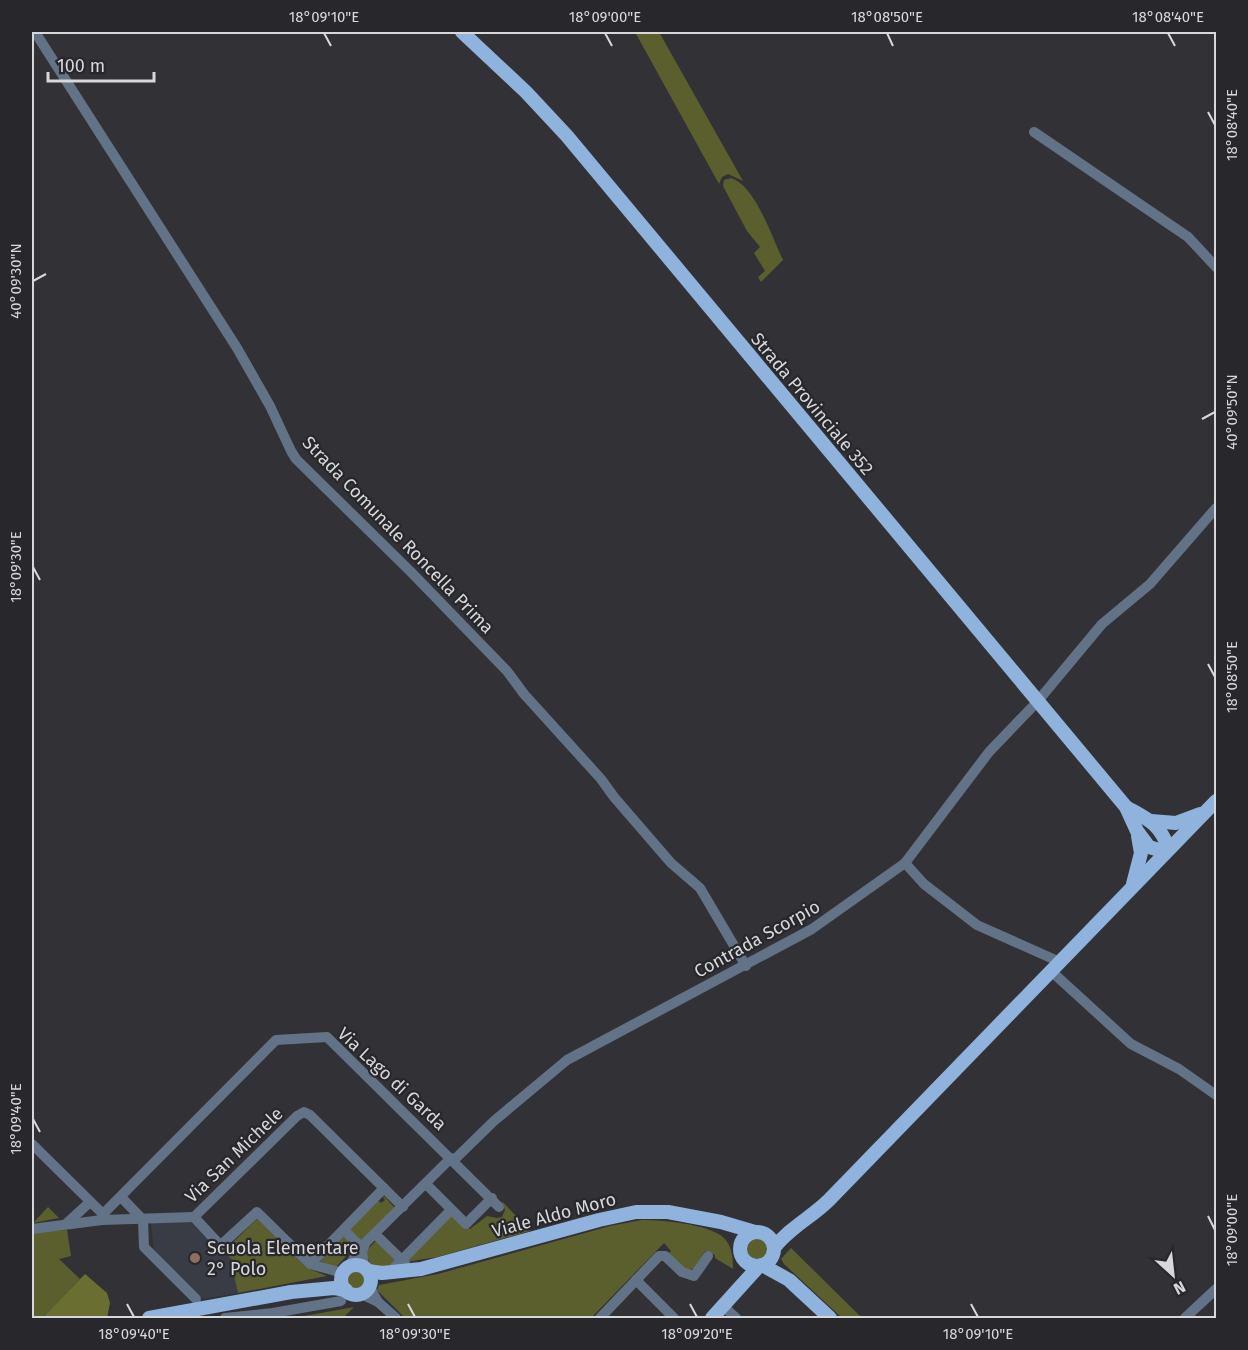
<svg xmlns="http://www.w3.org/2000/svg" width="1248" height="1350" font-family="'Fira Sans',sans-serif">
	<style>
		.built { fill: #393b45 }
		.green { fill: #5b5f2d }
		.forest { fill: #6a6f31 }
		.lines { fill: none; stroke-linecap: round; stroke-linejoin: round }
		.minor { stroke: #627388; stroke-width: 10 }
		.major { stroke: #8fb3dd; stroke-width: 14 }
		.ticks { fill: none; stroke: #d7d8da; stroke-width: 2 }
		.education-dot { fill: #8d6e63; stroke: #28282c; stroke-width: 2 }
		.labels { text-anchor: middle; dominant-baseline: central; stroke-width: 4.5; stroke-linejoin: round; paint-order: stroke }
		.street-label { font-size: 18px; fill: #d7d8da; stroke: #28282c }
		.poi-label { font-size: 18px; fill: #d7d8da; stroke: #28282c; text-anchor: start }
		.neatline { fill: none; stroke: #d7d8da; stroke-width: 2 }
		.ticks-label { font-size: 15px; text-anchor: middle; fill: #d7d8da }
	</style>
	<rect width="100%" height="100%" fill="#323236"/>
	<polygon class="built" points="191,1221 236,1263 232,1267 238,1293 203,1299 154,1252 151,1223"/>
	<g class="green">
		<polygon points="635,32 659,32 743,181 728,174 722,177 719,184"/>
		<path d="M731,178c25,8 41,60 52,82l-22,22 -3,-5 7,-6 -11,-18 6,-6 -13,-16 -24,-45 1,-6z"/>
		<polygon points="382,1196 385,1197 394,1207 394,1209 360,1243 346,1229 376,1198 381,1203 385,1200"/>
		<polygon points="502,1201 530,1231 437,1257 406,1262 451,1212 470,1229 487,1216 497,1218 502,1217 505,1210"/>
		<polygon points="48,1207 59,1218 33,1223"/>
		<polygon points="257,1219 307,1268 327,1276 238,1293 232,1267 236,1263 218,1247 229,1246"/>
		<path d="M642,1220c19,0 68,4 82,18 8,8 9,20 9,31l-18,-11v-3l-10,-4 -11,17 -6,3 -20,-17 3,-3 -7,-8 -73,75h-186l-28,-28 2,-5 59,-11 172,-48z"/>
		<polygon points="67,1230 71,1256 59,1259 80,1279 45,1315 48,1318 32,1318 32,1232"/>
		<polygon points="343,1232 356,1246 336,1267 316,1260"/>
		<circle cx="757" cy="1249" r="11"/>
		<polygon points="378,1239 400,1260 395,1264 376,1268 371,1265 366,1255 368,1249"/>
		<polygon points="791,1248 862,1318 842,1318 784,1264 781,1259"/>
		<circle cx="356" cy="1280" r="9"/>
		<polygon points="354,1307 343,1318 293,1318"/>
	</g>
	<polygon class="forest" points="85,1274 107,1293 110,1303 107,1318 48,1318 45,1315"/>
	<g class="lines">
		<g class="minor">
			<polyline points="35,32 237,348 270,406 291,451 296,459 411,572 507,671 524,694 601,779 614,797 671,863 700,888 746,966"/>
			<polyline points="1034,132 1188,237 1216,267"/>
			<polyline points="905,863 924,884 977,925 1060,962"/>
			<polyline points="1051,971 1131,1044 1179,1069 1216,1095"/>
			<polyline points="32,1144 103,1214"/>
			<polyline points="454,1160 494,1121 567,1060 812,929 905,863 989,752 1037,702 1102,624 1150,584 1216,508"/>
			<polyline points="426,1184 466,1224 492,1198"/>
			<polyline points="121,1197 143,1220"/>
			<polyline points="194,1217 297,1116 304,1112 310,1115 403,1207"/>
			<polyline points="194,1217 218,1243 222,1244 257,1212 310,1264 343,1273"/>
			<polyline points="102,1220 103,1214 276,1040 327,1037 499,1207"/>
			<polyline points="143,1220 144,1247 196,1299"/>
			<polyline points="67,1223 90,1202"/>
			<polyline points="32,1229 102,1220 194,1217"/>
			<polyline points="344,1230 363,1249"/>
			<polyline points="375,1234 405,1263"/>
			<polyline points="310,1264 384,1188"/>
			<polyline points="349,1267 359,1249 451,1158"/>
			<polyline points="364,1267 362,1252 365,1244"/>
			<polyline points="389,1273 451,1210"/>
			<polyline points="636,1280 674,1318"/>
			<polyline points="369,1286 378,1302"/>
			<polyline points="361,1294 378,1302 396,1318"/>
			<polyline points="723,1306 736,1318"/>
			<polyline points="225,1318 273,1313 341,1301"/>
			<polyline points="600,1318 659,1256 665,1256 682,1272 694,1276 708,1256"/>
			<polyline points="1185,1318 1216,1289"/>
		</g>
		<g class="major">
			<polyline points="462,32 526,92 567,136 1126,807 1137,831 1149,847 1166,852"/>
			<path d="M1126,807c23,13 33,16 43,42"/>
			<polyline points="1151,821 1176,823 1200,814"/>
			<polyline points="1133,884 1141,853 1138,836"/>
			<circle cx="757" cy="1249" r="17"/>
			<path d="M774,1248c15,-20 38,-31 55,-48l387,-399"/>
			<polyline points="762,1265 789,1280 830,1318"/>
			<circle cx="356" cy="1280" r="15"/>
			<polyline points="368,1271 382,1273 421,1269 599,1220 636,1212 668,1212 721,1222 755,1232"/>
			<polyline points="149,1318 291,1292 334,1288 346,1290"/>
			<polyline points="712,1318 759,1266"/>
		</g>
	</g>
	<path class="ticks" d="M324,33l7,13M605,33l7,13M887,33l6,13M1168,33l7,13M1208,112l7,13M33,281l13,-7M1202,419l13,-7M33,567l7,13M1208,664l7,13M33,1119l7,13M1208,1216l7,14M127,1304l7,13M408,1304l7,13M690,1304l7,13M971,1304l7,13"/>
	<circle class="education-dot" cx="195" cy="1258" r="6"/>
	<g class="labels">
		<g class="street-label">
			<text transform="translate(812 404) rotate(50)">Strada Provinciale 352</text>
			<text transform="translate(398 535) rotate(46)">Strada Comunale Roncella Prima</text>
			<text transform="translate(757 939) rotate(-29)">Contrada Scorpio</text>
			<text transform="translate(392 1079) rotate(43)">Via Lago di Garda</text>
			<text transform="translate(234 1155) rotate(-44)">Via San Michele</text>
			<text transform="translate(554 1215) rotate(-15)">Viale Aldo Moro</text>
		</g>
		<g class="poi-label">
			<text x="207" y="1248">Scuola Elementare<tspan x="207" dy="21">2° Polo</tspan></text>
		</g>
	</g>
	<rect width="1248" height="1350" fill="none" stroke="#28282c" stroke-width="66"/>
	<g transform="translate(1173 1275) rotate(153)" stroke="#28282c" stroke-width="4.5" paint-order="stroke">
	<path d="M0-4.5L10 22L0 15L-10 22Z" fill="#d7d8da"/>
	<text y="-9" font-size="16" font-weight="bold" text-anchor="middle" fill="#d7d8da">N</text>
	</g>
	<path d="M48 72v9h106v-9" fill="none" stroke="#d7d8da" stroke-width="3"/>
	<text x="57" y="72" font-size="18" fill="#d7d8da" stroke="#28282c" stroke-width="4.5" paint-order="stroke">100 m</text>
	<rect x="33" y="33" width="1182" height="1284" class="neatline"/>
	<g class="ticks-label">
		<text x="324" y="22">18°09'10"E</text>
		<text x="605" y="22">18°09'00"E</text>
		<text x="887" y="22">18°08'50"E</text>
		<text x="1168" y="22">18°08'40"E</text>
		<text transform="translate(1232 125) rotate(-90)" y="5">18°08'40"E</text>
		<text transform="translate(16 281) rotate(-90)" y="5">40°09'30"N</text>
		<text transform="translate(1232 412) rotate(-90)" y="5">40°09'50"N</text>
		<text transform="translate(16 567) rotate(-90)" y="5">18°09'30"E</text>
		<text transform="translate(1232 677) rotate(-90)" y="5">18°08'50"E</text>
		<text transform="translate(16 1119) rotate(-90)" y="5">18°09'40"E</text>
		<text transform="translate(1232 1230) rotate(-90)" y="5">18°09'00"E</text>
		<text x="134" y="1339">18°09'40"E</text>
		<text x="415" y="1339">18°09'30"E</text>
		<text x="697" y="1339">18°09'20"E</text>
		<text x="978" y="1339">18°09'10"E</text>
	</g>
</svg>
